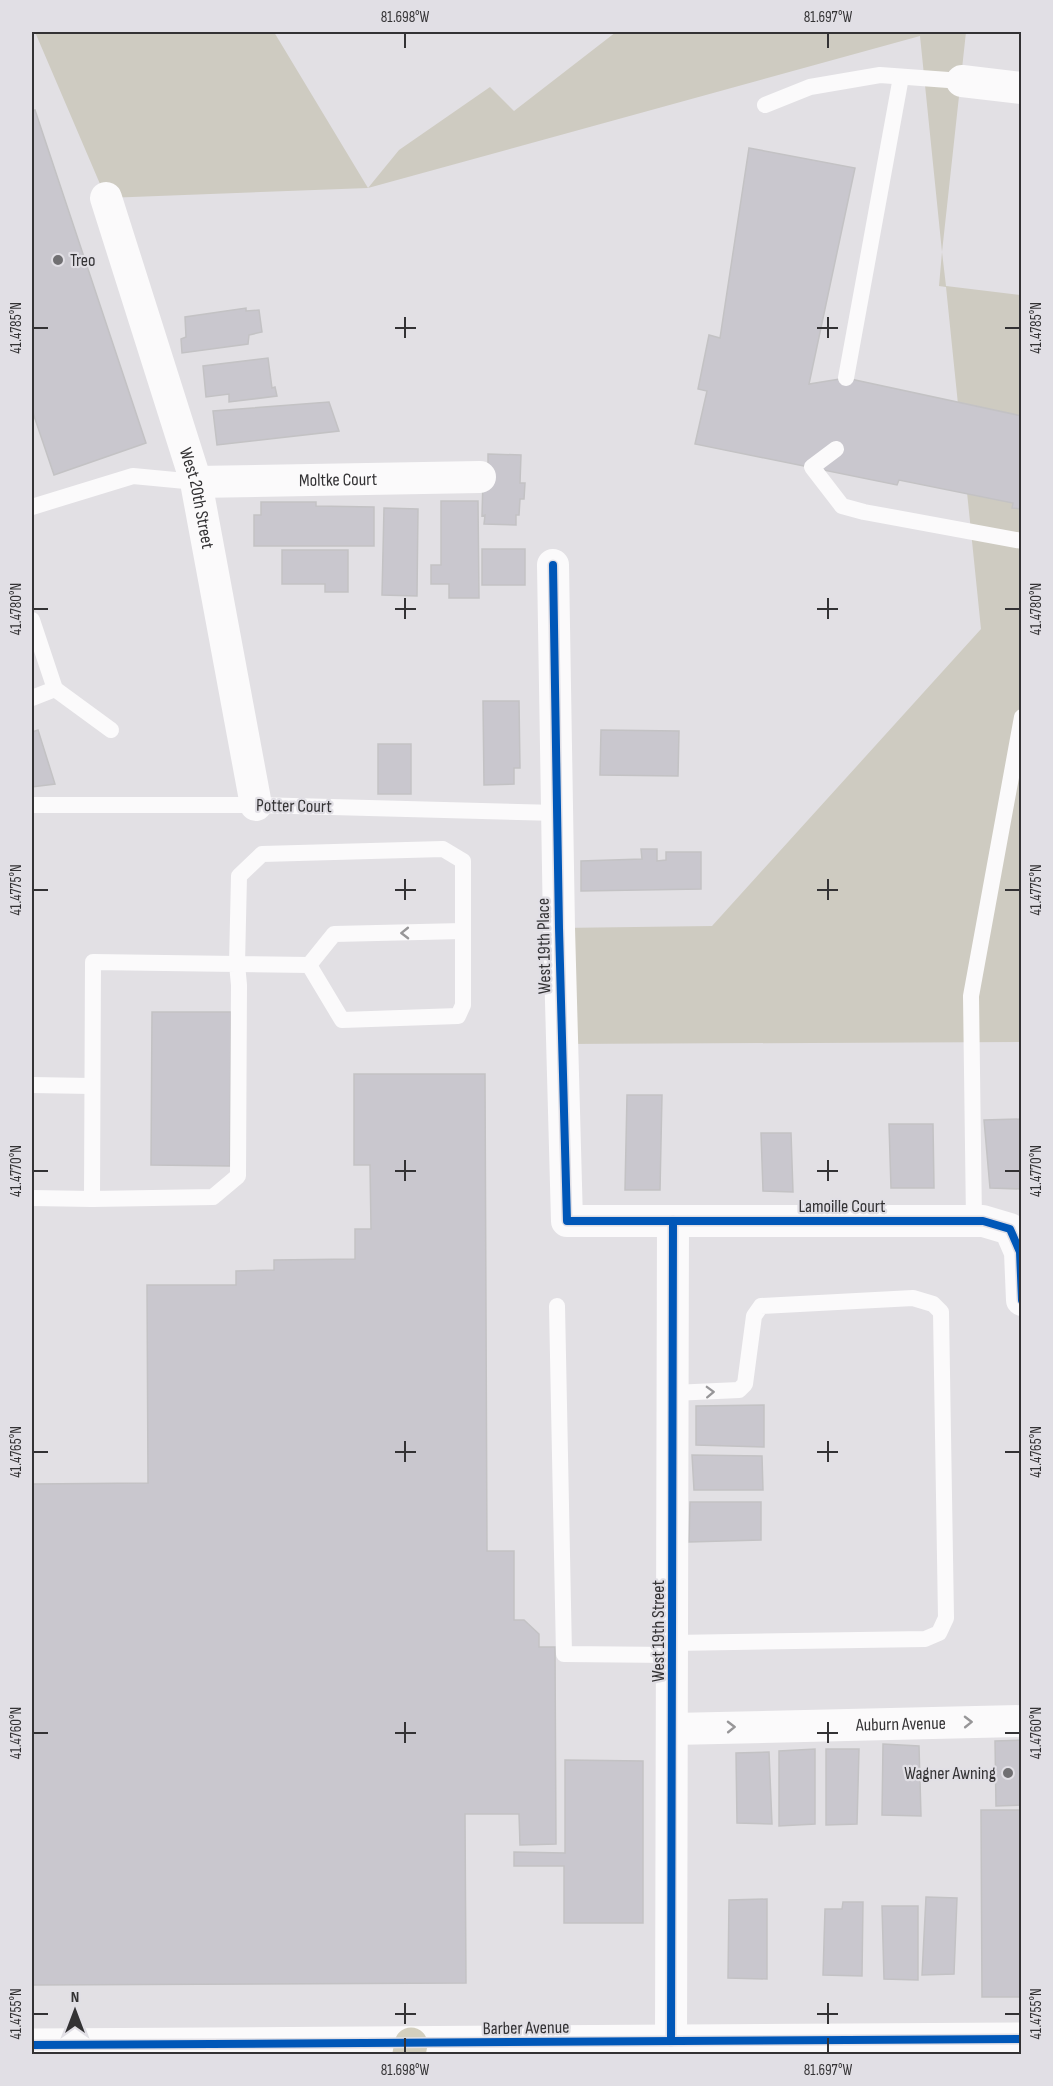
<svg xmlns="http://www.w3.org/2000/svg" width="1053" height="2086" font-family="'Sofia Sans Condensed',sans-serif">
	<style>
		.green { fill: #cecbc1 }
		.building { fill: #c9c7ce; stroke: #c3c2c4; stroke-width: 1.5 }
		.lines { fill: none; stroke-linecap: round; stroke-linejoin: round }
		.service { stroke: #fbfafb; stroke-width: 16 }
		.minor { stroke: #fbfafb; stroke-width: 32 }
		.tertiary { stroke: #fbfafb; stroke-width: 33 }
		.motorway { stroke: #d3cfbe; stroke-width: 33 }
		.cycleway-casing { stroke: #e1dfe5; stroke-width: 11 }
		.cycleway { stroke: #0057b8; stroke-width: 8 }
		.oneway { stroke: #979698 }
		.ticks { fill: none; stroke: #333234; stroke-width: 2 }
		.poi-dot { fill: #706f72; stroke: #e1dfe5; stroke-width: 2 }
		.labels { text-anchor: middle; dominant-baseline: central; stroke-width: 4.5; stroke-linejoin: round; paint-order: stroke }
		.poi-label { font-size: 18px; fill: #333234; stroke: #e1dfe5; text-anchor: start }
		.street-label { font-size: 18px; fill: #333234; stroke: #e1dfe5 }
		.neatline { fill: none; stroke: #333234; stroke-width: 2 }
		.ticks-label { font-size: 15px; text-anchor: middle; fill: #333234 }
	</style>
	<rect width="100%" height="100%" fill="#e2e0e4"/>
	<polygon class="green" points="35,32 274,32 368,188 399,150 490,87 514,111 616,32 966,32 942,252 946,286 1021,295 1021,1042 562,1044 559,928 712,926 981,629 946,287 939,286 942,252 920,36 368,188 106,198"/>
	<g class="building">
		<polygon points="35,110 146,443 54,475 32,410 32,111"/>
		<polygon points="749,148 855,168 809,384 846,378 1022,416 1022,509 1012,508 1013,503 899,480 897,485 695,444 707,391 698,389 709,335 720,338"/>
		<polygon points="246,308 246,311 259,310 262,332 249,335 248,344 182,353 181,339 186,337 185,317"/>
		<polygon points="268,358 272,388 275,387 277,396 229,402 229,394 206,397 203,366"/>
		<polygon points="329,402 339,431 217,445 213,411"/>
		<polygon points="488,454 521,455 520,483 525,483 524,499 520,499 519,515 516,515 516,525 484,524 485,515 482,516 483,480 488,480"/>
		<polygon points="441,501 478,501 479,598 449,598 449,584 431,584 431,565 441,565"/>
		<polygon points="261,502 316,502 316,506 374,507 374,546 254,546 254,515 261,515"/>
		<polygon points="384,508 418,509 417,596 382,595"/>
		<rect x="482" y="549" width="43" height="36"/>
		<polygon points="282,550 348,550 348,592 325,592 325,584 282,584"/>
		<polygon points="483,701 519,701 520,768 514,768 514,784 484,785"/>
		<polygon points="38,730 55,784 32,787 32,732"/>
		<polygon points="601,730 679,731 678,776 600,775"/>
		<rect x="378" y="744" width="33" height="50"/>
		<polygon points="641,849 657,849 657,861 666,860 666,852 701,852 701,889 581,891 581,861 642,859"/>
		<polygon points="152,1012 231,1012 230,1166 151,1165"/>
		<polygon points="354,1074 485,1074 487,1551 514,1551 514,1620 524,1620 539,1634 539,1647 555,1647 556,1844 520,1845 519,1814 465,1814 466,1983 32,1985 32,1484 148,1483 147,1285 236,1285 236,1271 274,1270 274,1260 355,1259 355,1229 371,1229 370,1165 354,1165"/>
		<polygon points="627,1095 662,1095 660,1190 625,1190"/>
		<polygon points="1022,1119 1022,1189 990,1188 984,1120"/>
		<polygon points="889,1124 933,1124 934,1188 891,1188"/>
		<polygon points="761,1133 791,1133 793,1192 763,1191"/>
		<polygon points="764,1405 764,1447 696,1445 696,1406"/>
		<polygon points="692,1455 762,1456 763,1490 694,1490"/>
		<polygon points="690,1502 761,1502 761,1540 689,1542"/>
		<polygon points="1022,1740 1022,1805 996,1806 995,1741"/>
		<polygon points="883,1744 919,1746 921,1816 882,1815"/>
		<polygon points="815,1749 815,1824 779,1826 779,1751"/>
		<polygon points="826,1749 859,1749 857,1824 826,1825"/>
		<polygon points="769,1752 772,1824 737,1823 736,1753"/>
		<polygon points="565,1760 643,1761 643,1923 564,1923 564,1866 514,1866 514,1852 565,1853"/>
		<polygon points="981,1810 1022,1810 1022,1997 982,1997"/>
		<polygon points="926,1897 957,1898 954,1974 922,1975"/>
		<polygon points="767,1899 767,1979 728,1978 729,1900"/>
		<polygon points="843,1902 863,1902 862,1976 823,1975 825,1909 842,1909"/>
		<polygon points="882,1906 918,1906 918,1980 884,1979"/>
	</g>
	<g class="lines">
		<g class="service">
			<polyline points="765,105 810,87 880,75 962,81"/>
			<polyline points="846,378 901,77"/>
			<polyline points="836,449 812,467 842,506 864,512 1022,541"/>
			<polyline points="32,507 133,476 196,482"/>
			<polyline points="32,620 55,689 32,698"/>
			<polyline points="55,689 111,730"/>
			<polyline points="32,805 256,805 557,813"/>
			<polygon points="443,849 463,861 463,1005 458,1016 342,1020 309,965 237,964 239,876 262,854"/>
			<polygon points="93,962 237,964 239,985 238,1176 213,1197 92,1199"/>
			<polyline points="309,965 334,934 463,931"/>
			<polyline points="32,1085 91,1086"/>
			<polyline points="32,1198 92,1199"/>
			<polyline points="974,1221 971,996 1022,717"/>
			<polyline points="557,1306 564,1654 673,1655"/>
			<polyline points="673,1393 739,1390 745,1384 754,1316 761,1306 913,1298 933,1304 941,1312 946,1618 939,1633 925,1639 673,1643"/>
		</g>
		<g class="minor">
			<polyline points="962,81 1022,88"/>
			<path id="s1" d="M106,198l90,284 60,323"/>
			<path id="s2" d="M196,482l284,-5"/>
			<polyline points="553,565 559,928 567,1221 983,1221 1010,1229 1020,1252 1022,1300"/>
			<path id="s3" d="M673,1729l349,-8"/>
			<polyline points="671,2041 673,1221"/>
		</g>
		<polyline class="tertiary" points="32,2045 1022,2039"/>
		<polyline class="motorway" points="409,2054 411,2044"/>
		<defs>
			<g id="cycleway">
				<polyline points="553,565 559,928 567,1221 983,1221 1010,1229 1020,1252 1022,1300"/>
				<polyline points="671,2041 673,1221"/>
				<polyline points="32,2045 1022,2039"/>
			</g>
		</defs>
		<use href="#cycleway" class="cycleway-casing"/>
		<use href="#cycleway" class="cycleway"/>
	</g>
	<defs><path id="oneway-chevron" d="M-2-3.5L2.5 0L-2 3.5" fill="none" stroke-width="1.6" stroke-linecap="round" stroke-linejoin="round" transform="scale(1.5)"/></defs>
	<g class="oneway">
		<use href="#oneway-chevron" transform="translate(405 933) rotate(179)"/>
		<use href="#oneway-chevron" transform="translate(710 1392) rotate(-2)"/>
		<use href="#oneway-chevron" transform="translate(968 1722) rotate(-1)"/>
		<use href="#oneway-chevron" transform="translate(731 1727) rotate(-1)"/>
	</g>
	<path class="ticks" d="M405,33v15M828,33v15M405,317v21M828,317v21M33,328h15M395,328h21M817,328h21M1005,328h15M405,598v21M828,598v21M33,609h15M395,609h21M817,609h21M1005,609h15M405,879v21M828,879v21M33,890h15M395,890h21M817,890h21M1005,890h15M405,1160v21M828,1160v21M33,1171h15M395,1171h21M817,1171h21M1005,1171h15M405,1441v21M828,1441v21M33,1452h15M395,1452h21M817,1452h21M1005,1452h15M405,1722v21M828,1722v21M33,1733h15M395,1733h21M817,1733h21M1005,1733h15M405,2003v21M828,2003v21M33,2014h15M395,2014h21M817,2014h21M1005,2014h15M405,2038v15M828,2038v15"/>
	<g class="poi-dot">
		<circle cx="58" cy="260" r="6"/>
		<circle cx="1008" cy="1773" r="6"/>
	</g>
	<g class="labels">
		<g class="poi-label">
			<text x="70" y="260">Treo</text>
			<text x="996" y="1773" text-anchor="end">Wagner Awning</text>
		</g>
		<g class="street-label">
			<text stroke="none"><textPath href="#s2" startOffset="142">Moltke Court</textPath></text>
			<text stroke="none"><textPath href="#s1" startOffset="314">West 20th Street</textPath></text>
			<text transform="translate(294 806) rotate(1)">Potter Court</text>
			<text transform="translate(544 946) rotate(-91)">West 19th Place</text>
			<text x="842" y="1206">Lamoille Court</text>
			<text transform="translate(658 1631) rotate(-90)">West 19th Street</text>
			<text stroke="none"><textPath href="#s3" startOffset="228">Auburn Avenue</textPath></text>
			<text transform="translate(526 2028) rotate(-1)">Barber Avenue</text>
		</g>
	</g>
	<rect width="1053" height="2086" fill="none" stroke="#e1dfe5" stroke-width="66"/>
	<g transform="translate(75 2011)" stroke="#e1dfe5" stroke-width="4.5" paint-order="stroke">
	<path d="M0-4.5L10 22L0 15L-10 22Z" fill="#333234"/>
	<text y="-9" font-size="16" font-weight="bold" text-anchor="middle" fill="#333234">N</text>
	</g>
	<rect x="33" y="33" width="987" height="2020" class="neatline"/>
	<g class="ticks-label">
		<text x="405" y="22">81.698°W</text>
		<text x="828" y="22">81.697°W</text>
		<text transform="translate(16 328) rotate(-90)" y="5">41.4785°N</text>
		<text transform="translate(1036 328) rotate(-90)" y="5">41.4785°N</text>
		<text transform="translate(16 609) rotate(-90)" y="5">41.4780°N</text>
		<text transform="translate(1036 609) rotate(-90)" y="5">41.4780°N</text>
		<text transform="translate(16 890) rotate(-90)" y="5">41.4775°N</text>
		<text transform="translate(1036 890) rotate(-90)" y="5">41.4775°N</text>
		<text transform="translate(16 1171) rotate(-90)" y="5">41.4770°N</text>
		<text transform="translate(1036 1171) rotate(-90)" y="5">41.4770°N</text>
		<text transform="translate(16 1452) rotate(-90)" y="5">41.4765°N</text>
		<text transform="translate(1036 1452) rotate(-90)" y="5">41.4765°N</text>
		<text transform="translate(16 1733) rotate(-90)" y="5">41.4760°N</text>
		<text transform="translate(1036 1733) rotate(-90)" y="5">41.4760°N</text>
		<text transform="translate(16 2014) rotate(-90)" y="5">41.4755°N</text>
		<text transform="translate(1036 2014) rotate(-90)" y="5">41.4755°N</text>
		<text x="405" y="2075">81.698°W</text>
		<text x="828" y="2075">81.697°W</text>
	</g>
</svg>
